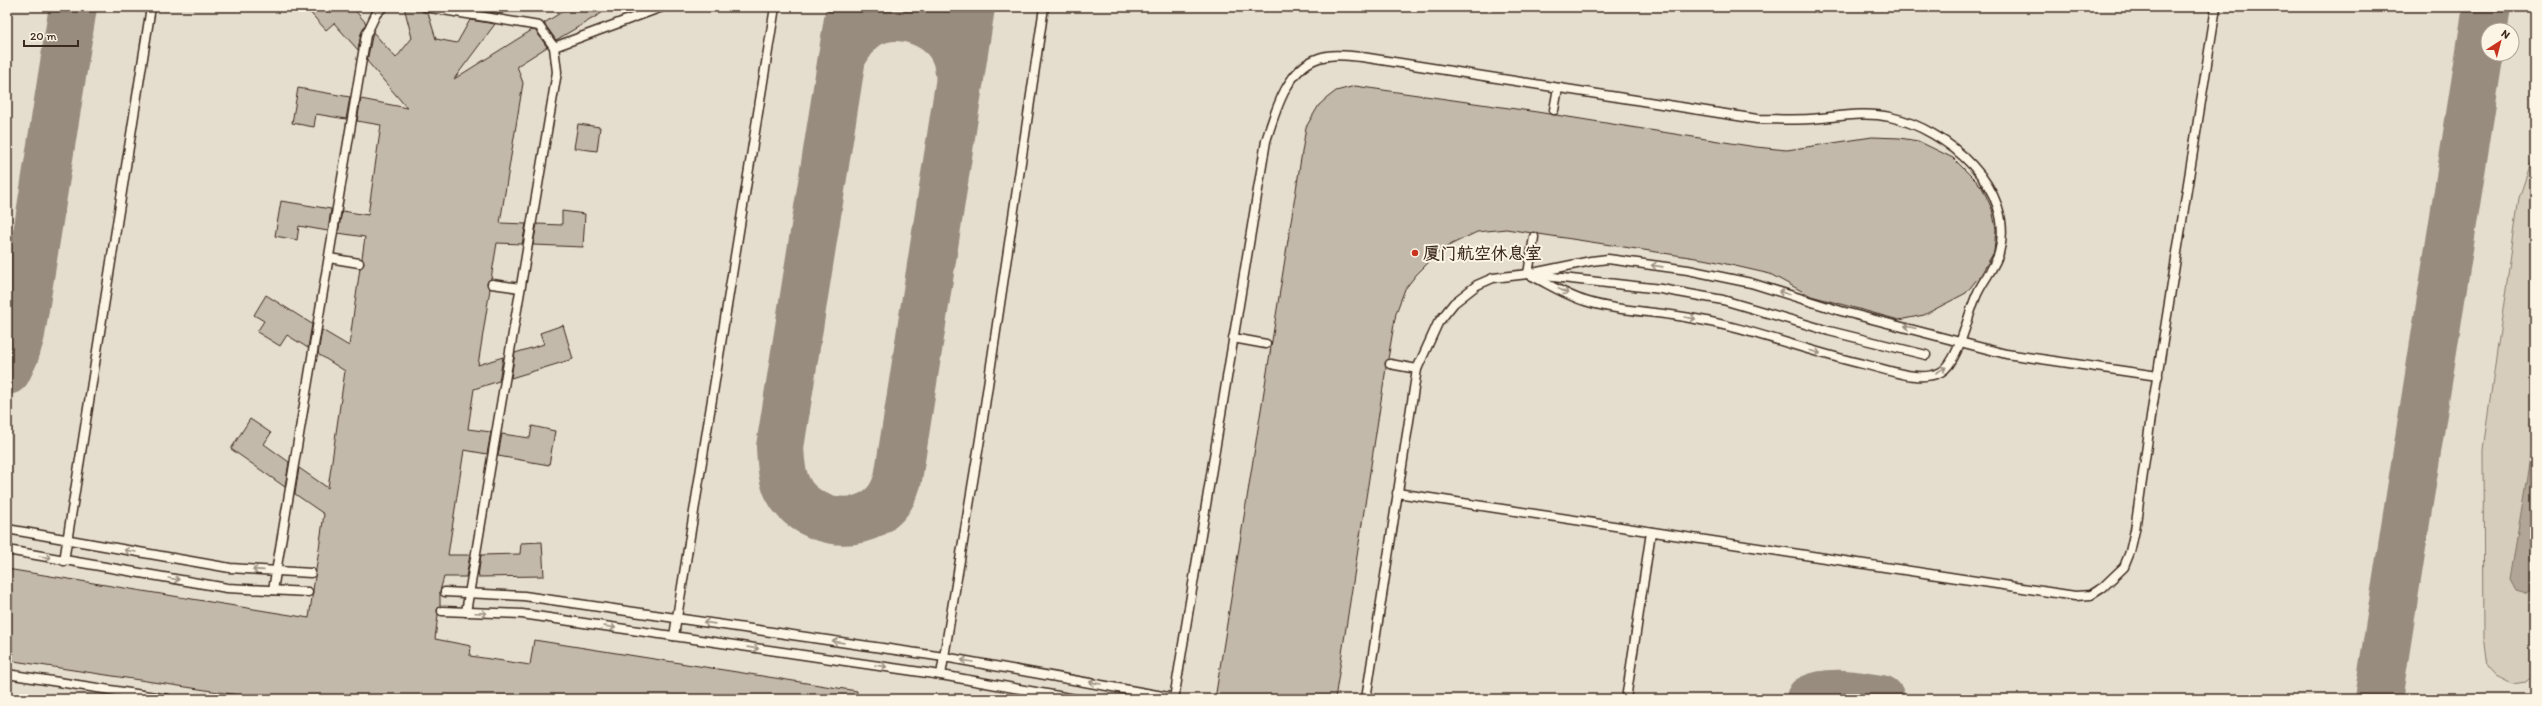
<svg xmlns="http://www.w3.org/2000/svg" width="2542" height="706" font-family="Itim,'LXGW WenKai TC',sans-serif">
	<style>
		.built { fill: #e5ddce; fill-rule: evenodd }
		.green { fill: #d6cdbd; stroke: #887c6e }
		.water { fill: #b0a596; stroke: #817466 }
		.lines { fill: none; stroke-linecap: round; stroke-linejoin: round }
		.taxiway { stroke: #988c7e; stroke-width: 48 }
		.building { fill: #c3b9aa; stroke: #3b2a1e }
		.service-casing { stroke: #3b2a1e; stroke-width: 11 }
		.service { stroke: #fcf5e5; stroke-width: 8 }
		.oneway { stroke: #9c9082 }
		.poi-dot { fill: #c8321e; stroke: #fcf5e5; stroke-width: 1.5 }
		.labels { text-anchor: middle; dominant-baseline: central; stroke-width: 4; stroke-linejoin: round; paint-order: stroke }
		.poi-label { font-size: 17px; font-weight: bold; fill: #3b2a1e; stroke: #fcf5e5; text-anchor: start }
	</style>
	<rect width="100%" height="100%" fill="#f4eddd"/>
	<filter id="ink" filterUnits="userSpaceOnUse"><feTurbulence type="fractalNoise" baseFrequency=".025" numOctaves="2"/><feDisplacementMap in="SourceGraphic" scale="8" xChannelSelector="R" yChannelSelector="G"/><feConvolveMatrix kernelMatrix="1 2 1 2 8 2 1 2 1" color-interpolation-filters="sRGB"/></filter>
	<g filter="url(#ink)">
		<path class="built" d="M7,7h2528v692h-2528zM2488,30h24v24h-24z"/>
		<polygon class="green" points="2535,151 2535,672 2526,682 2512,684 2496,676 2487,666 2484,643 2483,449 2519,198"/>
		<polygon class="water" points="2535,427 2535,587 2526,594 2516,591 2510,580"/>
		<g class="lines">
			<g class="taxiway">
				<path d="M850,7l-70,440c1,15 1,29 8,42 16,33 69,43 95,17 8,-7 12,-17 15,-27l73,-472"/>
				<path d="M843,55c7,-12 14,-24 26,-31 31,-17 76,0 87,33 2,7 3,15 4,22"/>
				<polyline points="7,371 15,354 21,334 73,7"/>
				<path d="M1810,699c22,-10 48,-3 71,0"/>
				<polyline points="2378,699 2487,7"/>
			</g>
		</g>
		<g class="building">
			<polygon points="305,7 352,7 366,23 361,34 358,50 334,23 326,30"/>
			<polygon points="404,7 420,7 422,11 428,13 436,39 457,43 470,20 495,24 454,79 532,30 536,31 547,47 517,66 523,83 500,223 526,224 522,244 497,243 491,279 487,283 490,289 478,365 503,357 499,381 474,389 468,429 491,432 487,454 464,450 448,555 470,555 466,577 444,577 440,591 440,606 437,610 438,615 435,639 471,646 470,656 530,665 534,640 857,691 856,699 265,699 7,660 7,569 309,618 324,514 295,494 299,468 328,488 345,371 318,354 322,330 349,346 360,268 364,264 362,258 365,237 338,233 342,211 368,215 381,125 357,121 361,99 407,108 367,61 373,32 396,58 412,38"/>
			<polygon points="479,7 507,7 502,14 477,10"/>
			<polygon points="570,7 612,7 556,40 544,23"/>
			<polygon points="1355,86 1537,112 1756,147 1787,150 1872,137 1900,138 1918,141 1953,158 1982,187 1992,209 1996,229 1994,252 1982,273 1966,293 1924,315 1899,320 1811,296 1770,274 1709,260 1506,229 1477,232 1452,244 1438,253 1416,275 1405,289 1396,313 1388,359 1385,363 1386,368 1335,699 1215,699 1306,127 1319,105 1327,98 1336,91"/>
			<polygon points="298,88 350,97 346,119 316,114 314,127 292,123"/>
			<polygon points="578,124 600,127 597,151 574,148"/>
			<polygon points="281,201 331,209 328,231 299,226 297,240 275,236"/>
			<polygon points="562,211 585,214 583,247 533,245 537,224 562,225"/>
			<polygon points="266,295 312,324 308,348 287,335 280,346 257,332 264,321 254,315"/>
			<polygon points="563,325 573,359 511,378 515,353 544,344 540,333"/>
			<polygon points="250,419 271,433 264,444 289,462 285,487 231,449"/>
			<polygon points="532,426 555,431 549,465 498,456 502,434 530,438"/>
			<polygon points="542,542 544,576 478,577 481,555 520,554 521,543"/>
		</g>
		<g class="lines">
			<defs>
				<g id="service">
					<polyline points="425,7 539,26 554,47 557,72 466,612"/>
					<polyline points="554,47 662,7"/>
					<polyline points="1554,110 1558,88"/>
					<polyline points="329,258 359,263"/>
					<polyline points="1528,274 1534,237"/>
					<polyline points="1535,275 1661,289 1723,300 1829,331 1926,355"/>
					<polyline points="492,284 520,288"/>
					<polyline points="1233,338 1266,344"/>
					<polyline points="1390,364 1417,369"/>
					<polyline points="1397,493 2075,596 2091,595 2102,588 2124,567 2130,552 2135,530 2152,410 2216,7"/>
					<polyline points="7,529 230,568 311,573"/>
					<polyline points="7,550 227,588 308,592"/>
					<polyline points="64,561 151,7"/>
					<polyline points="273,590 366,35 376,14 383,7"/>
					<polyline points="445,592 524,596 944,657 1174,698"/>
					<polyline points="442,611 522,614 941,675 1075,699"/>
					<polyline points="674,636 775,7"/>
					<polyline points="7,674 168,699"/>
					<polyline points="941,675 980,439 1044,7"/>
					<path d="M1174,699l92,-558c9,-29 21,-73 53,-83 14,-5 29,-2 43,-1l395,62c17,0 35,1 53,0 27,-2 54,-8 80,-2 56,12 127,71 109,136 -4,14 -15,26 -21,39 -10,19 -18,69 -37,80 -21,11 -52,-2 -74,-7 -59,-13 -117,-37 -177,-47 -34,-7 -71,-6 -105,-17 -20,-6 -38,-18 -57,-27"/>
					<polyline points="1366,699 1417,369 1438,323 1454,303 1477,285 1493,278 1528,274 1591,261 1608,259 1688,270 1751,283 1841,311 2006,354 2158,376"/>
					<polyline points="1626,699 1651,532"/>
				</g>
			</defs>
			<use href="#service" class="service-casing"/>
			<use href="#service" class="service"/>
		</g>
		<defs><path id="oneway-shaft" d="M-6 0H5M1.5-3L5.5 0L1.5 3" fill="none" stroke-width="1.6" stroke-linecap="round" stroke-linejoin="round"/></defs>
		<g class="oneway">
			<use href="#oneway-shaft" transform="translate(1657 266) rotate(-172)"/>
			<use href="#oneway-shaft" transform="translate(1563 291) rotate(26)"/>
			<use href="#oneway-shaft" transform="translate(1784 293) rotate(-163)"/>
			<use href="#oneway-shaft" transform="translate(1690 318) rotate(10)"/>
			<use href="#oneway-shaft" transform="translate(1910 327) rotate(-166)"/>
			<use href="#oneway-shaft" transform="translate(1815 352) rotate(16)"/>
			<use href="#oneway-shaft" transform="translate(1941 370) rotate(-29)"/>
			<use href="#oneway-shaft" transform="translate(130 551) rotate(-170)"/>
			<use href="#oneway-shaft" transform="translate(45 557) rotate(10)"/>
			<use href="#oneway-shaft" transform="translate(258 570) rotate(-176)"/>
			<use href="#oneway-shaft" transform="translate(174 579) rotate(10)"/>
			<use href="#oneway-shaft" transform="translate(481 613) rotate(2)"/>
			<use href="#oneway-shaft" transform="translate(709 623) rotate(-172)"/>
			<use href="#oneway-shaft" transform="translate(610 627) rotate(8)"/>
			<use href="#oneway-shaft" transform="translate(838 642) rotate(-172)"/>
			<use href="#oneway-shaft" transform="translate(753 648) rotate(8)"/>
			<use href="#oneway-shaft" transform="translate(967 661) rotate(-170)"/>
			<use href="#oneway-shaft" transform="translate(881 666) rotate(8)"/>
			<use href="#oneway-shaft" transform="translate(1095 683) rotate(-170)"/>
		</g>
	</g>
	<circle class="poi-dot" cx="1415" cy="253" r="4"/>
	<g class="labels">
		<g class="poi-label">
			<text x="1423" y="253">厦门航空休息室</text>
		</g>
	</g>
	<rect width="2542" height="706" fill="none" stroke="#fcf5e5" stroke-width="24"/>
	<rect x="12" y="12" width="2518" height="682" fill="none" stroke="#3b2a1e" stroke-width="1.5" filter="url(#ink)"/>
	<g transform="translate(2500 42) rotate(36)"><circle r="19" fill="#fcf5e5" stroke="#afa495"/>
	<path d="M0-3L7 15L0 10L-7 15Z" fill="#c8321e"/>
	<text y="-6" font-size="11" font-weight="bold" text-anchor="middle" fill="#3b2a1e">N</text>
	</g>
	<path d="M24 40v6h54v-6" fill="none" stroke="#3b2a1e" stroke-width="2"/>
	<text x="30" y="40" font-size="12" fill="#3b2a1e" stroke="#fcf5e5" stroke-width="3" paint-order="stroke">20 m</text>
</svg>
